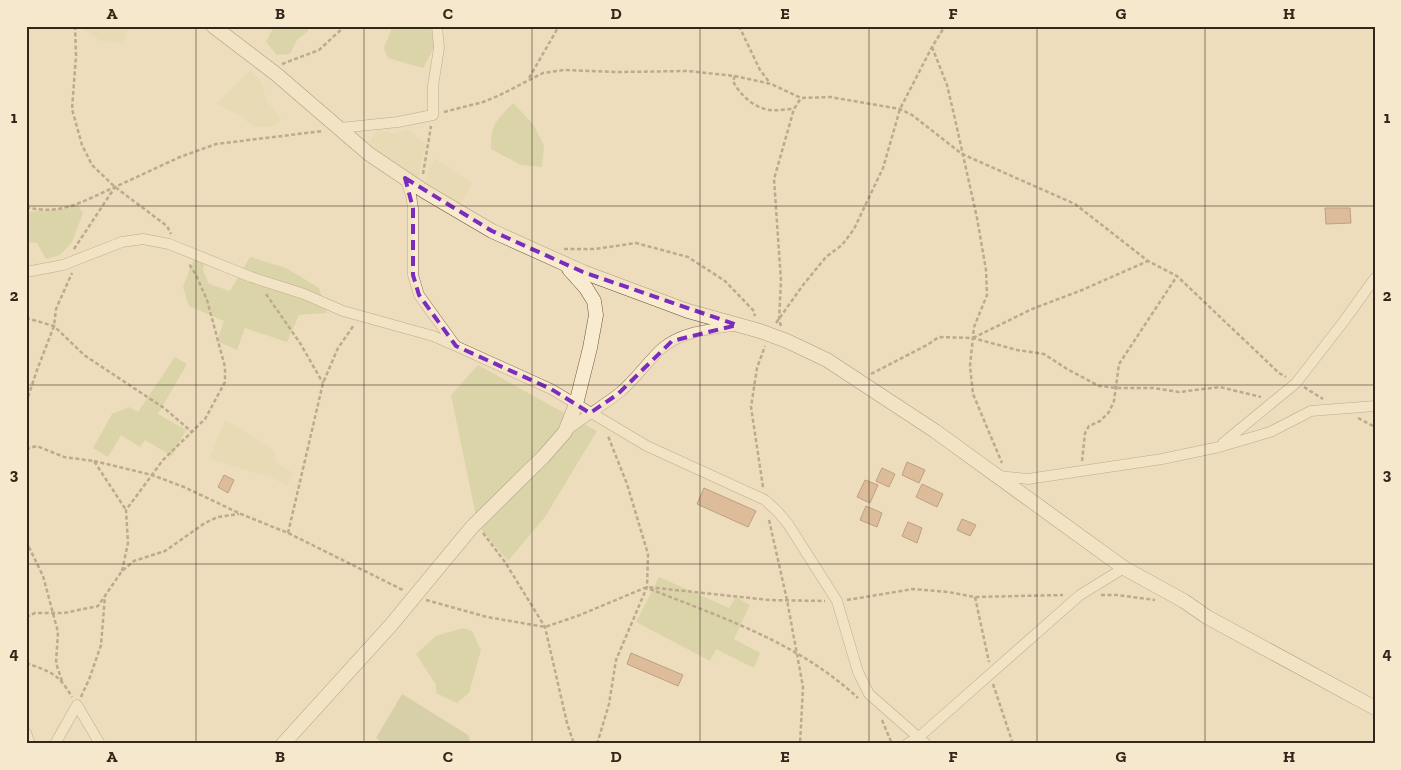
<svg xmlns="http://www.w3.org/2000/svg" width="1401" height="770" font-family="'Zilla Slab',serif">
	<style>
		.farmland { fill: #e2d8aa }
		.green { fill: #c5ca91 }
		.cemetery { fill: #babf90 }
		.building { fill: #cb9572; stroke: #83563c }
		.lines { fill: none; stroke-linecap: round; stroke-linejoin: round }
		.street-casing { stroke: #846d56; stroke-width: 11 }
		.secondary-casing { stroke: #664e39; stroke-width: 15 }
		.path { stroke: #846d56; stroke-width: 2.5; stroke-dasharray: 4 2.5; stroke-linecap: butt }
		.street { stroke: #f8ebcf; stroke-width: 10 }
		.secondary { stroke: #f8ebcf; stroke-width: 14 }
		.marked { fill: none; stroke: #7b2cbf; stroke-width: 4; stroke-dasharray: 10 6; stroke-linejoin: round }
		.grid { fill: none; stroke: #33261b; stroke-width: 1; stroke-opacity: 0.55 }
		.neatline { fill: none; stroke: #33261b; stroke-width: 2 }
		.grid-label { font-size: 16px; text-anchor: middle; font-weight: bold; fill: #33261b }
	</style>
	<rect width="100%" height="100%" fill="#edddbc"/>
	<g class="farmland">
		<polygon points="80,26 128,26 124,43 101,41"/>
		<polygon points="251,70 262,84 266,100 281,119 271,127 254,127 239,115 217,104"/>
		<polygon points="378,129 394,134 407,129 426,144 418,178 378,150 370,142"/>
		<polygon points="435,159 463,176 472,184 460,203 426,184 429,169"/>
		<polygon points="225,420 273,449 277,463 293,473 287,486 271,477 209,459"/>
	</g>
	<g class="green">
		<polygon points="274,26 307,26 308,31 297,40 290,54 277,55 266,42"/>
		<polygon points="398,26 431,26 434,48 423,68 388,58 384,48 392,28"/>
		<path d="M513,103l20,21 11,22 -2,21 -21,-2 -30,-16c0,-27 5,-27 22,-46z"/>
		<polygon points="77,204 83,213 72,242 60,255 46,259 37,243 26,242 26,212 64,209"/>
		<polygon points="195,256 205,261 203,270 209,284 230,291 250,257 286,268 319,288 327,313 299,315 287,342 245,328 237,350 217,341 224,321 189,306 183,287"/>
		<polygon points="175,357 187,364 158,414 186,430 172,456 145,440 140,447 121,435 108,457 93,448 112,414 129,407 138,412"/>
		<polygon points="478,365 597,431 545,517 508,561 478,526 451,395"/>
		<polygon points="659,577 729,608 736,597 750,605 734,639 760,653 754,668 716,649 710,661 636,622"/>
		<polygon points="463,628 472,631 481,650 469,693 457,703 436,693 436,685 416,654 436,636"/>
	</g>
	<polygon class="cemetery" points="402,694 468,735 471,744 384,744 376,738"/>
	<g class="building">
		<polygon points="1325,208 1350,208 1351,223 1326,224"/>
		<polygon points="907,462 925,470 919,483 902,475"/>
		<polygon points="882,468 895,474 889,487 876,481"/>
		<polygon points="224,475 234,480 228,493 218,487"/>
		<polygon points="865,480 878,485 870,503 857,497"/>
		<polygon points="922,484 943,494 937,507 916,497"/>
		<polygon points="704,488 756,511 748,527 697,504"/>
		<polygon points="866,506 882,513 877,527 860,520"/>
		<polygon points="962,519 976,525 970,536 957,530"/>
		<polygon points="908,522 922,528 917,543 902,536"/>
		<polygon points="631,653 683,675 678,686 627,664"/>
	</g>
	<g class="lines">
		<defs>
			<g id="street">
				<polyline points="340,128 398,122 433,115 433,86 439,48 437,26"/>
				<polyline points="405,178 411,195 413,208 413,275 419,295 455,345"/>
				<polyline points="26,272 63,265 122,242 143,239 169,244 251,277 304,294 343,311 433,336 456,346 551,389 647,446 765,500 778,512 788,524 837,601 858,672 869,694 926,744"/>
				<path d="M566,431c17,-13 36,-25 53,-38 16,-13 27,-30 42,-44 19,-17 48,-20 72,-23"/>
				<polyline points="1223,443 1296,383 1344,321 1375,278"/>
				<polyline points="998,476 1028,479 1162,459 1219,447 1270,432 1311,411 1375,406"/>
				<polyline points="26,733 30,744"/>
				<polyline points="55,744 77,705 100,744"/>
				<polyline points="907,744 919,737 1080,595 1124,568"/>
			</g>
			<g id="secondary">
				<polyline points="213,26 276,74 369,154 424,191 492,231 583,272 688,311 760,331 787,341 827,360 935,431 1124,568 1184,601 1207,617 1375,708"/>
				<polyline points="283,744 391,625 472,527 544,456 565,432 576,404 590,348 596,315 594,301 586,288 569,269"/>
			</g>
		</defs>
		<use href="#street" class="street-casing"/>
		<use href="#secondary" class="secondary-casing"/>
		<g class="path">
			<polyline points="75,26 76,56 72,109 82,145 92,165 115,187 167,226 171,234"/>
			<polyline points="739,26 760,70 770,83"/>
			<polyline points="932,47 947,85 955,119 977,218 986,270 987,295 974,327 970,366 973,394 1002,463"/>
			<polyline points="282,64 319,50 345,26"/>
			<path d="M735,76l-2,5c7,14 21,27 37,29 7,1 16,-1 24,-1"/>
			<polyline points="529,78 559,26"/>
			<polyline points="444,112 483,102 498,96 543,73 564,70 618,72 688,71 735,76 771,84 801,98 830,97 900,109 912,115 962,154 1075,204 1148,261 1177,276 1279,373 1286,377"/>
			<polyline points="423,174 431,126"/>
			<path d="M26,207c36,9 57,-6 89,-20"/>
			<polyline points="74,249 115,187 180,157 216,144 323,131"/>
			<polyline points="564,249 595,249 636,243 688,257 725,281 753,310 755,316"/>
			<polyline points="266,294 300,343 323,383"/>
			<polyline points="26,318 54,326 84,355 164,408 192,432"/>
			<polyline points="776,323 803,285 826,257 842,245 854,229 883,168 900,109 932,47 945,26"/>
			<polyline points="781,326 779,320 781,281 774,179 794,109 801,98"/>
			<polyline points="973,338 1032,309 1082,290 1148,261"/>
			<polyline points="871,374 927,345 939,337 973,338 1017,350 1044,354 1067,369 1099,386 1116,388 1153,388 1179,392 1220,387 1261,397"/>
			<polyline points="1304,387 1323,399"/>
			<polyline points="26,403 37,370 54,326 56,309 72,273"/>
			<polyline points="1358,418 1375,427"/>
			<polyline points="26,449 37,446 64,457 94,461 126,510"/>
			<polyline points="94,461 152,475 184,487 241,514 288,533 403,590"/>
			<polyline points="1082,461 1085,433 1089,426 1100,421 1109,412 1114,401 1119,364 1177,276"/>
			<polyline points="763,487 751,407 757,368 765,346"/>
			<polyline points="769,520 787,600 803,687 800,744"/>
			<polyline points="288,533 323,383 338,348 354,325"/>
			<polyline points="483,533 505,562 545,627 567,723 574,744"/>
			<polyline points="26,541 43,576 58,632 56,663 62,681"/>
			<polyline points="122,571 128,543 126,510 163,460 205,419 225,382 225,367 207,300 196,275 189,264"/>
			<path d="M650,589c73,29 149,54 208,109"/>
			<polyline points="1101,595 1117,595 1155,600"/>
			<polyline points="975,597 989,662"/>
			<polyline points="426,600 487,617 545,627 580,615 647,587 769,600 825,601"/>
			<polyline points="847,600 913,589 948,592 975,597 1063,595"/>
			<polyline points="26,617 35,613 64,613 98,606 122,571 134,561 165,551 205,523 218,517 239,514"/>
			<path d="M26,663c25,9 32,10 46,34"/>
			<polyline points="993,684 1013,744"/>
			<polyline points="81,697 90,677 101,645 105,596"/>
			<polyline points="882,720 892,744"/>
			<polyline points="597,744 609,704 616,660 647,587 648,554 627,484 608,436"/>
		</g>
		<use href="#street" class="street"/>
		<use href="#secondary" class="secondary"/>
	</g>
	<path d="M0 0H1401V770H0ZM405,178l87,53 91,41 154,53 -65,16 -54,53 -28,19 -39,-24 -95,-43 -37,-51 -6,-20v-67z" fill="#edddbc" fill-opacity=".55" fill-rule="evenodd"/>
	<path class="marked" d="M405,178l87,53 91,41 154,53 -65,16 -54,53 -28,19 -39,-24 -95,-43 -37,-51 -6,-20v-67z"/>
	<path class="grid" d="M196,26v718M364,26v718M532,26v718M700,26v718M869,26v718M1037,26v718M1205,26v718M26,206h1349M26,385h1349M26,564h1349"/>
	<rect width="1401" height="770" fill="none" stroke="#f5e8cc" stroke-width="55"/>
	<rect x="28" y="28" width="1346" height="714" class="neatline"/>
	<g class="grid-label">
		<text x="112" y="19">A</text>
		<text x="280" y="19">B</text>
		<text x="448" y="19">C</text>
		<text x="616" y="19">D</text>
		<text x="785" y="19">E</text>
		<text x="953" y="19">F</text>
		<text x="1121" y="19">G</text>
		<text x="1289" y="19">H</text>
		<text x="14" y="123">1</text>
		<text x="1387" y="123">1</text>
		<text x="14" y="301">2</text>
		<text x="1387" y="301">2</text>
		<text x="14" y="480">3</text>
		<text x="1387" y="480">3</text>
		<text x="14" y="659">4</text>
		<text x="1387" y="659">4</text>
		<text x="112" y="762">A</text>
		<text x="280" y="762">B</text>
		<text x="448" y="762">C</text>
		<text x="616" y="762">D</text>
		<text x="785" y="762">E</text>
		<text x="953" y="762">F</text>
		<text x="1121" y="762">G</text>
		<text x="1289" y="762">H</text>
	</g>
</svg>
